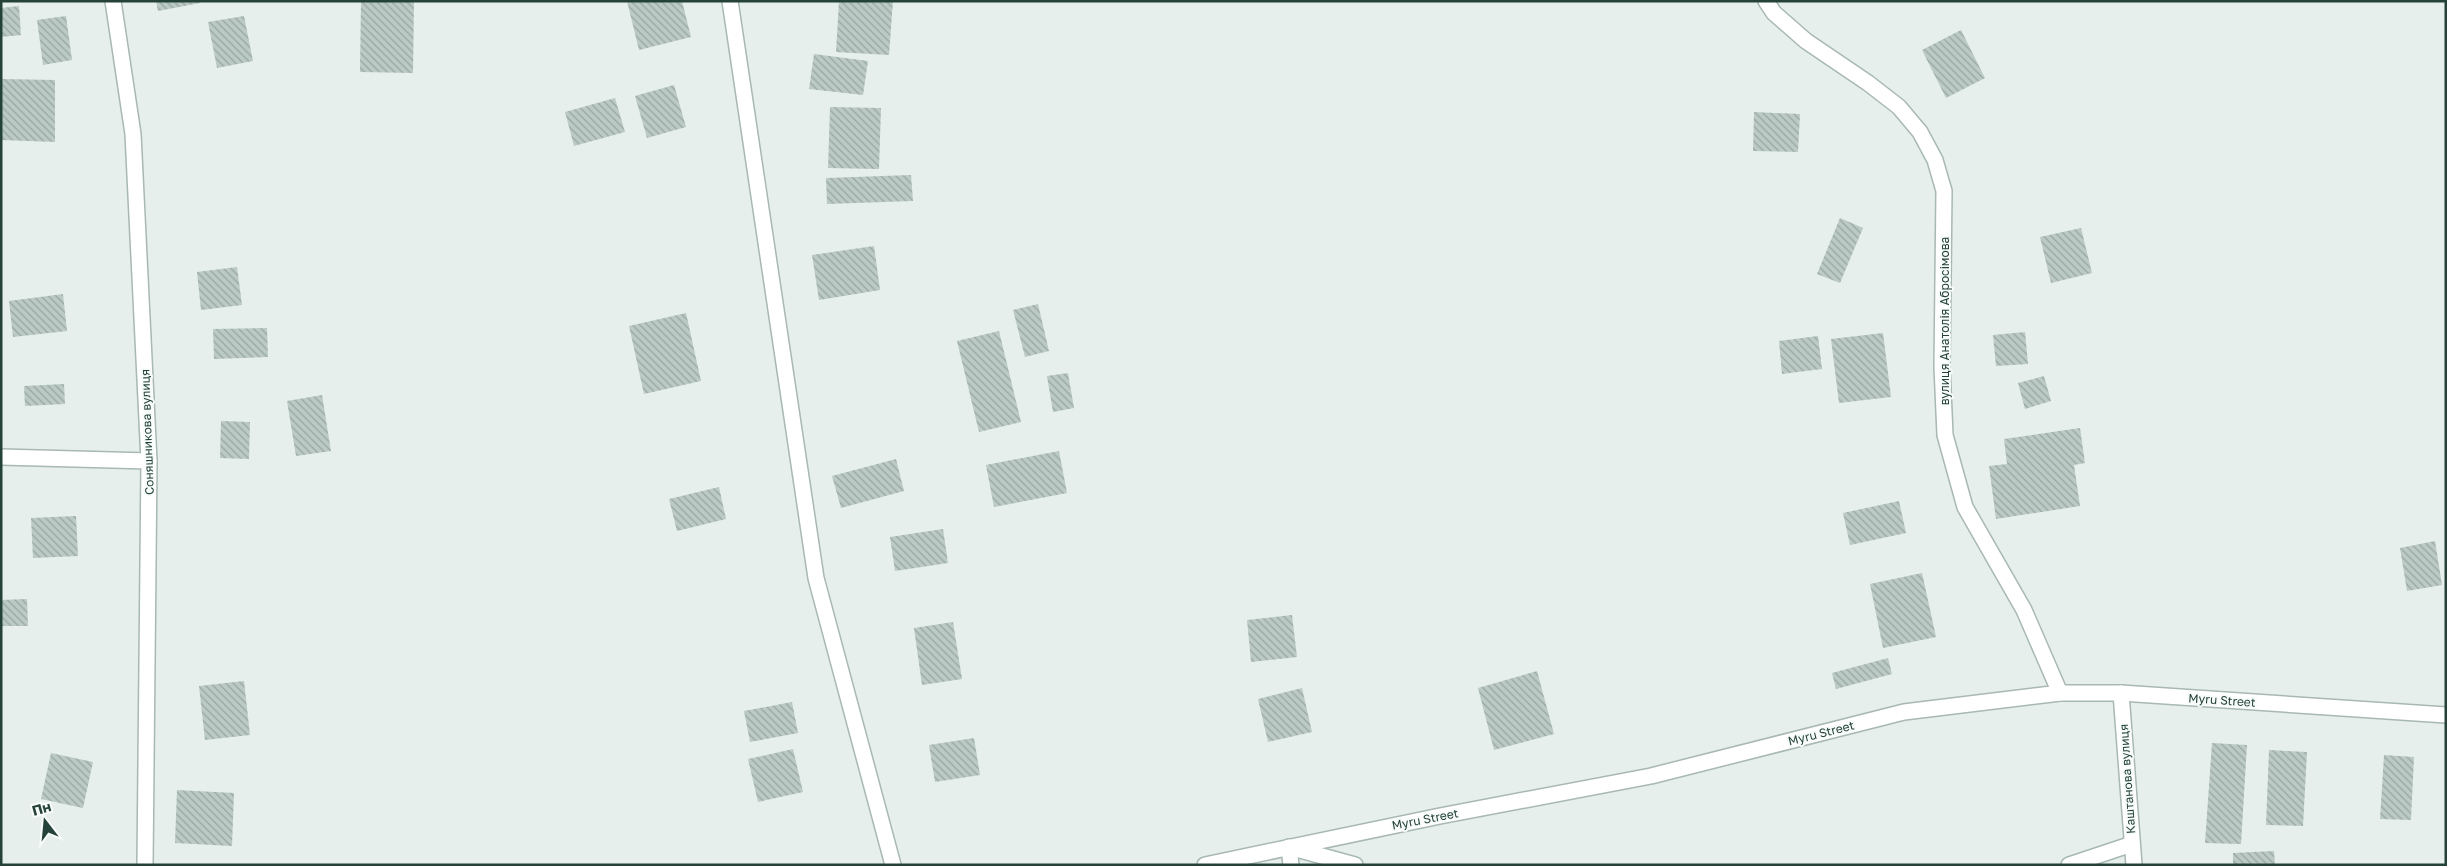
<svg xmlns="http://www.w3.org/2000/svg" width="2447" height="866" font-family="'Golos Text',sans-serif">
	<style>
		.building { fill: url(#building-back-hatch) }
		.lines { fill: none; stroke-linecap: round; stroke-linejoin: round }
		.minor-casing { stroke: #a8b8b2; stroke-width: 18 }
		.minor { stroke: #fff; stroke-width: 15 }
		.labels { text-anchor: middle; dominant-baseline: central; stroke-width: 4; stroke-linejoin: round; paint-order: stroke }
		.street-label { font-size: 12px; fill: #24423a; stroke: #f7fbf9 }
	</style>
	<defs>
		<pattern id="building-back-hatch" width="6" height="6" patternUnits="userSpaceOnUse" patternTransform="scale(1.25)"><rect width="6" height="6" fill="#bbcac4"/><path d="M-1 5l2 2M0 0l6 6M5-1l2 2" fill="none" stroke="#98a6a0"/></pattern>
	</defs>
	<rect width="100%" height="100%" fill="#e6efeb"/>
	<g class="building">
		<polygon points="156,1 200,1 200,3 158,11"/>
		<polygon points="361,1 414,1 413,73 360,72"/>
		<polygon points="627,1 682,1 691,37 639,50"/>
		<polygon points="839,1 893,1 889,55 836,52"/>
		<polygon points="19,6 21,35 1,37 1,8"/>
		<polygon points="66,16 72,60 43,65 37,20"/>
		<polygon points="244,16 253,61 217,68 208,22"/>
		<polygon points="1961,30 1985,78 1946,98 1922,50"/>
		<polygon points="814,54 868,61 863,95 809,89"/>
		<polygon points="1,79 55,80 55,142 1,140"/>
		<polygon points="674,85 686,127 647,138 635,96"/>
		<polygon points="615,98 625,132 574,146 565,112"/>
		<polygon points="830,107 881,108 879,169 828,168"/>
		<polygon points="1754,112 1800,114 1798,152 1753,151"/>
		<polygon points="911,175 913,201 827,204 826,178"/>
		<polygon points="1840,218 1863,228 1840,283 1817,274"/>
		<polygon points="2081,228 2092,273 2051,283 2040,237"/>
		<polygon points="874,246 880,290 819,300 812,255"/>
		<polygon points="237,267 242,305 201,310 197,272"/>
		<polygon points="63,294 67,331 13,337 9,301"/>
		<polygon points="1038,304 1049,351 1025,357 1013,310"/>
		<polygon points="686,313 701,381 644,394 629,326"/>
		<polygon points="267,328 268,357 214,359 213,329"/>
		<polygon points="999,331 1021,422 979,432 957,341"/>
		<polygon points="2025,332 2028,364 1996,366 1993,335"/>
		<polygon points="1883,333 1891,397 1839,403 1831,339"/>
		<polygon points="1818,336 1822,369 1782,374 1779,341"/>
		<polygon points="1068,373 1074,408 1053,412 1047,376"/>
		<polygon points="2044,376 2051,401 2025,409 2018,383"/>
		<polygon points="64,384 65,404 25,406 24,386"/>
		<polygon points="322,395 331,451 296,456 287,401"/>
		<polygon points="221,421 250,422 249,459 220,458"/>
		<polygon points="2080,428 2085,463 2074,465 2080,506 1996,519 1989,466 2007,464 2004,439"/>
		<polygon points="1059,451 1067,493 994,507 986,465"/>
		<polygon points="896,459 904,491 841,508 832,476"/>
		<polygon points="719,487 726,519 677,531 669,499"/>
		<polygon points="1899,501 1906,533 1850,545 1843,513"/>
		<polygon points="76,516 78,556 33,558 31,518"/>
		<polygon points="943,529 948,563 895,571 890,537"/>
		<polygon points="2435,541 2442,585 2407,591 2400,548"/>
		<polygon points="1922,573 1936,637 1883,648 1870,584"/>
		<polygon points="27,599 28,626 1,626 1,600"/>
		<polygon points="1292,615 1297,657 1251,662 1247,620"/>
		<polygon points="953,622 962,679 922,685 914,628"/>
		<polygon points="1888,658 1892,674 1836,689 1832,673"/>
		<polygon points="1537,671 1554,734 1494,750 1478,688"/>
		<polygon points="244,681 250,735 205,740 199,686"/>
		<polygon points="1302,688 1312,732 1268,742 1258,699"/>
		<polygon points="792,702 798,733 750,742 744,711"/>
		<polygon points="974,738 980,775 935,782 929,745"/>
		<polygon points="2212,743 2247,745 2241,844 2205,843"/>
		<polygon points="793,749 803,792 758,802 748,759"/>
		<polygon points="2269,750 2307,752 2303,826 2266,825"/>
		<polygon points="51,753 93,762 83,808 41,799"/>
		<polygon points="2384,755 2414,757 2411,820 2380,819"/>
		<polygon points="177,790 234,793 232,846 175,843"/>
		<polygon points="2274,851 2275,865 2233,865 2233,853"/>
	</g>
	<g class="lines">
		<defs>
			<g id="minor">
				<polyline points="113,1 133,134 149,461 145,865"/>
				<polyline points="730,1 816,578 893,865"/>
				<polyline points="1766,1 1774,13 1806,41 1868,83 1899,107 1920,132 1935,160 1944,191 1942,367 1945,435 1965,507 2024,610 2060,693"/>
				<polyline points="1,457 149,461"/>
				<polyline points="2121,693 2134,865"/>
				<polyline points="1205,865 1440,816 1651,776 1904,712 2060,693 2121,693 2446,715"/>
				<polyline points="1291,865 1289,847 1355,865"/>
				<polyline points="2069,865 2132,844"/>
			</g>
		</defs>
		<use href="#minor" class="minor-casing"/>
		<use href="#minor" class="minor"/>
	</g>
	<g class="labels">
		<g class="street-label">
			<text transform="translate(1944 321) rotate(-90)">вулиця Анатолія Абросімова</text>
			<text transform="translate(147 432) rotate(-92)">Соняшникова вулиця</text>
			<text transform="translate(2222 700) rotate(4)">Myru Street</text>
			<text transform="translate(1821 733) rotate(-14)">Myru Street</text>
			<text transform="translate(2127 779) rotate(-94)">Каштанова вулиця</text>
			<text transform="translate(1425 819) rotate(-11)">Myru Street</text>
		</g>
	</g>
	<rect width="2447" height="866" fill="none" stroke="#24423a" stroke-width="5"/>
	<g transform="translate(45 821) rotate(344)" stroke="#f7fbf9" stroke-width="4" paint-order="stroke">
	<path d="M0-4L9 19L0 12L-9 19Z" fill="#24423a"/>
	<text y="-8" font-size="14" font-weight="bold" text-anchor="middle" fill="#24423a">Пн</text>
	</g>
</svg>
